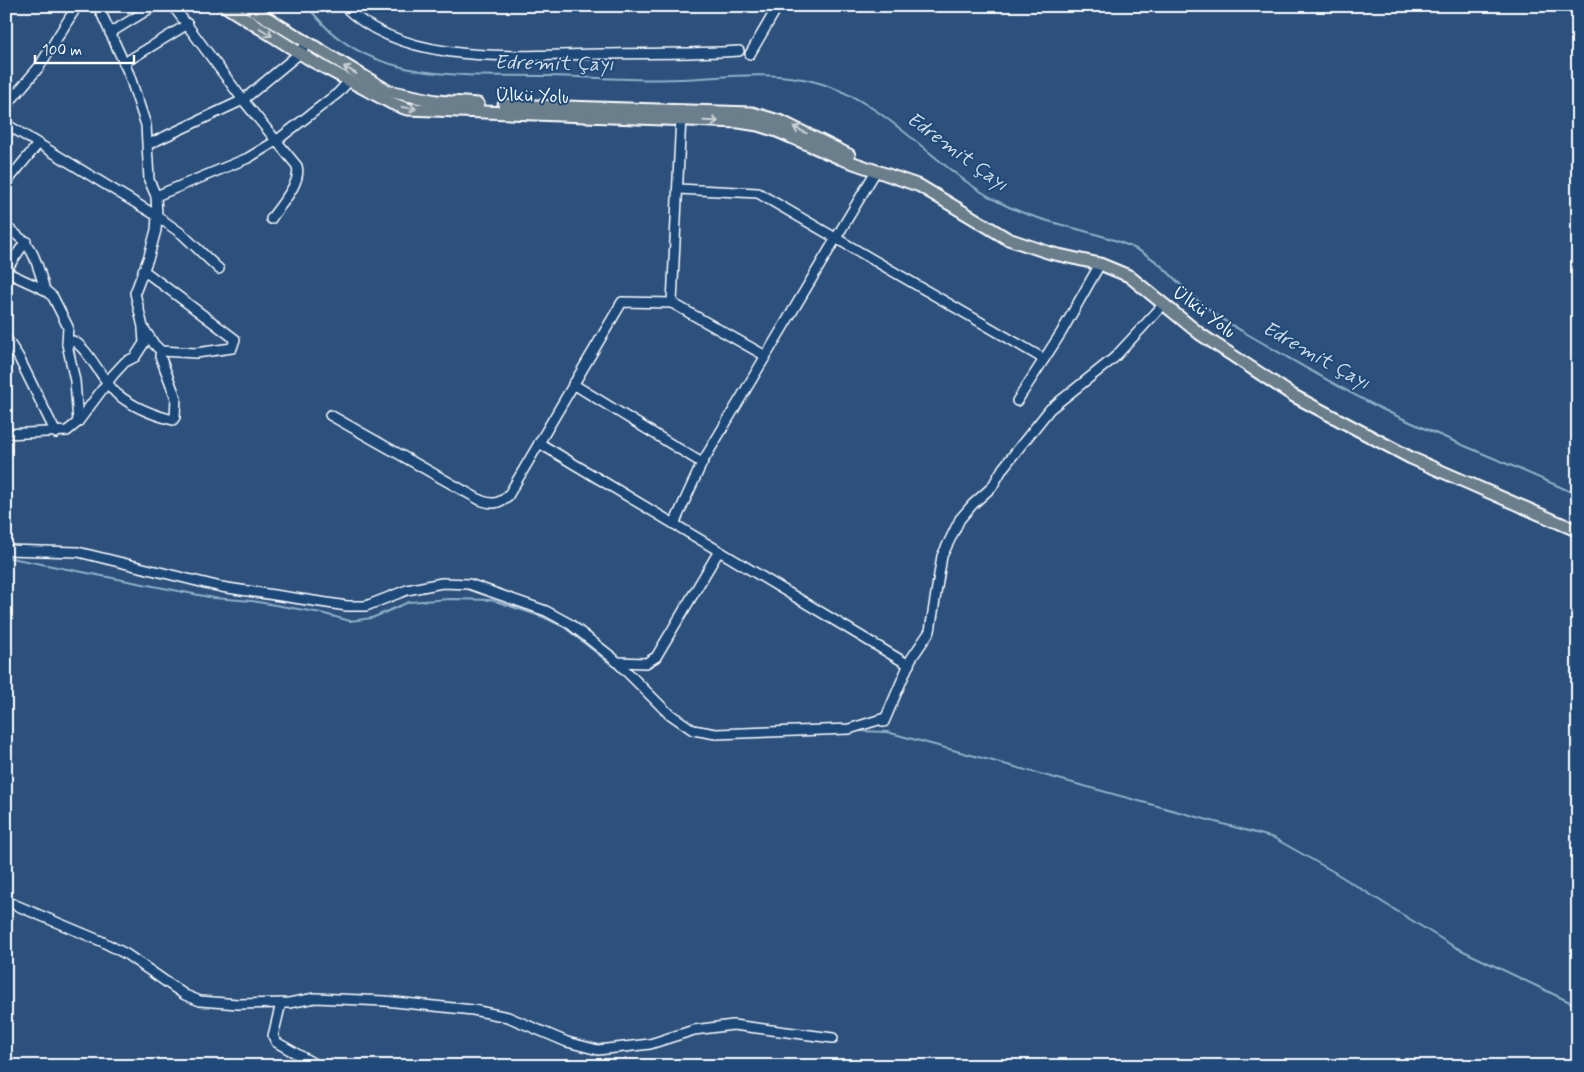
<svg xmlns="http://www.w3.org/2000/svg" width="1584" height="1072" font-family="Mynerve,sans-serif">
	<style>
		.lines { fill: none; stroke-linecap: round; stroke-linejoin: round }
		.stream { stroke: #91afc8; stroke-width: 2 }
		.minor-casing { stroke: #fff; stroke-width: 12 }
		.major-casing { stroke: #fff; stroke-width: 15 }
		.minor { stroke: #1f4a7a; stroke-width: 9 }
		.major { stroke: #6b7e8b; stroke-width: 11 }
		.oneway { stroke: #cbd2d6 }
		.labels { text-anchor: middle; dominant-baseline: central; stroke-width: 4; stroke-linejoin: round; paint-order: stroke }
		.street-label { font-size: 19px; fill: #fff; stroke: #1f4a7a }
		.water-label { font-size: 20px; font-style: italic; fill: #d1dee8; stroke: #1f4a7a }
	</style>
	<rect width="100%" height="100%" fill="#2d517c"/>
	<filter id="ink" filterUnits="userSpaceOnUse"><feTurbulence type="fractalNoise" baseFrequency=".02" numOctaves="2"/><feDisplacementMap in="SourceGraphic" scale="10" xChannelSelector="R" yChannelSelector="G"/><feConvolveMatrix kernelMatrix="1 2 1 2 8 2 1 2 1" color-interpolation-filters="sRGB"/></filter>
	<g filter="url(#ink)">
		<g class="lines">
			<g class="stream">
				<path d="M307,6c8,9 15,18 24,26 60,52 144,42 217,44 44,1 89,5 134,3 42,-2 84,-8 126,1 77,17 122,85 189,121 44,24 95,27 139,48 23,11 37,29 54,45 16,14 33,27 52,37 47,27 93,55 142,79 63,30 129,55 194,85"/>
				<polyline points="6,557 214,598 252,601 321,613 350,621 372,618 409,602 450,599 492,600 543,617 564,627 623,674"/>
				<polyline points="857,731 887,732 1274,838 1334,872 1453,946 1578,1006"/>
				<polyline points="707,737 722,738"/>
			</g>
			<defs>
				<g id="minor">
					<polyline points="98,6 129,74 146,125 149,180 156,196 157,216 156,230 149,256 135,293 143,327 154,344 161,351 196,353 232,348 235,339 143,270"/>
					<path d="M173,6l70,94 54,66c5,17 -17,39 -26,53"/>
					<path d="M344,6c62,62 178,49 258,48 46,-1 92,0 137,-3"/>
					<polyline points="110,33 154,6"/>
					<polyline points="750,54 778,6"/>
					<polyline points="124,63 188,24"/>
					<polyline points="6,106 39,67 77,6"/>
					<polyline points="6,124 157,216 182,234 219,269"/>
					<polyline points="149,144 243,100 300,53 307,43"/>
					<polyline points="6,183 38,144"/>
					<polyline points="678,189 758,193 1044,359"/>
					<polyline points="156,196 248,158 276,141 338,93 349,81"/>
					<path d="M6,227c28,18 30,32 39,63"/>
					<polyline points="6,270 26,241"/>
					<polyline points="6,272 45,290 53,297 68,327 67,344 75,381 78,422"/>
					<polyline points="672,303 681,116"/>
					<polyline points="6,338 18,356 56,433"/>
					<path d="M67,344l6,-3c13,4 31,42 44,53 15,12 36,21 56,26l2,-3 1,-19 -16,-42 1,-5"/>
					<polyline points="573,384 702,463"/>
					<polyline points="1017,401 1061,333 1100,264"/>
					<path d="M330,415l150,85c13,5 18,4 28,-4l114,-194 50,1 92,52"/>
					<polyline points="6,434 67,431 78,422 113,375 125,362 135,357 144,343 143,329"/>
					<polyline points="539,443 909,665"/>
					<polyline points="674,524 702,463 876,171"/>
					<polyline points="6,550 78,552 221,587 347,606 366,606 407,590 442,583 469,584 546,611 570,624 613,658 667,712 693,730 716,734 849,729 885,718"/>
					<polyline points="617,662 646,663 656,657 719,551"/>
					<polyline points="884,722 911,659 930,631 942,556 960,519 973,504 992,487 1003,468 1050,409 1114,358 1164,304"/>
					<polyline points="6,901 101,941 126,954 185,995 200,1001 238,1004 289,1003 315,998 385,1001 473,1010 508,1017 567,1042 598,1050 650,1044 694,1030 733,1025 833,1038"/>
					<polyline points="281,1003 273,1036 276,1042 318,1066"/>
				</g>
				<g id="major">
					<polyline points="225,6 314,62 391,103 407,109 739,122 758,125 777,131 842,159 920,186 1008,239 1050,253 1100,264 1129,276 1200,334 1294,396 1411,458 1578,531"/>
					<polyline points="247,6 388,91 436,101 478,104"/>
					<polyline points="504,105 752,113 782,122 849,155"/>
				</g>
			</defs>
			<use href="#minor" class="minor-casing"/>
			<use href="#major" class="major-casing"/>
			<use href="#minor" class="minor"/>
			<use href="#major" class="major"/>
		</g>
		<defs><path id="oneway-shaft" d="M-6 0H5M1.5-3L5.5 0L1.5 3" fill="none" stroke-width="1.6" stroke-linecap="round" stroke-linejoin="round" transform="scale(1.25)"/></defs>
		<g class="oneway">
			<use href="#oneway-shaft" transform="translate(266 32) rotate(32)"/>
			<use href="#oneway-shaft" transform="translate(350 70) rotate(-149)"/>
			<use href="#oneway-shaft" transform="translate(409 108) rotate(8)"/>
			<use href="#oneway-shaft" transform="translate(711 121) rotate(2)"/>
			<use href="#oneway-shaft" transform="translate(800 130) rotate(-154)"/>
		</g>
	</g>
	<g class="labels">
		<g class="street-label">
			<text transform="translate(532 96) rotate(2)">Ülkü Yolu</text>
			<text transform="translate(1204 312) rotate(37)">Ülkü Yolu</text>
		</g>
		<g class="water-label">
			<text transform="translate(554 64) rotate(1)">Edremit Çayı</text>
			<text transform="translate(957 152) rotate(36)">Edremit Çayı</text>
			<text transform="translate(1316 356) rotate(29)">Edremit Çayı</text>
		</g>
	</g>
	<rect width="1584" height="1072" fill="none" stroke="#1f4a7a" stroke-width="25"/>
	<rect x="12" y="12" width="1559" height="1047" fill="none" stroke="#fff" stroke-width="2" filter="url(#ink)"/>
	<path d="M35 55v8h99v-8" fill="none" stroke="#ffffff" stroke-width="2.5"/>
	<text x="42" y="55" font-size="15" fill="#ffffff" stroke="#1f4a7a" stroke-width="4" paint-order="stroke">100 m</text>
</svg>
